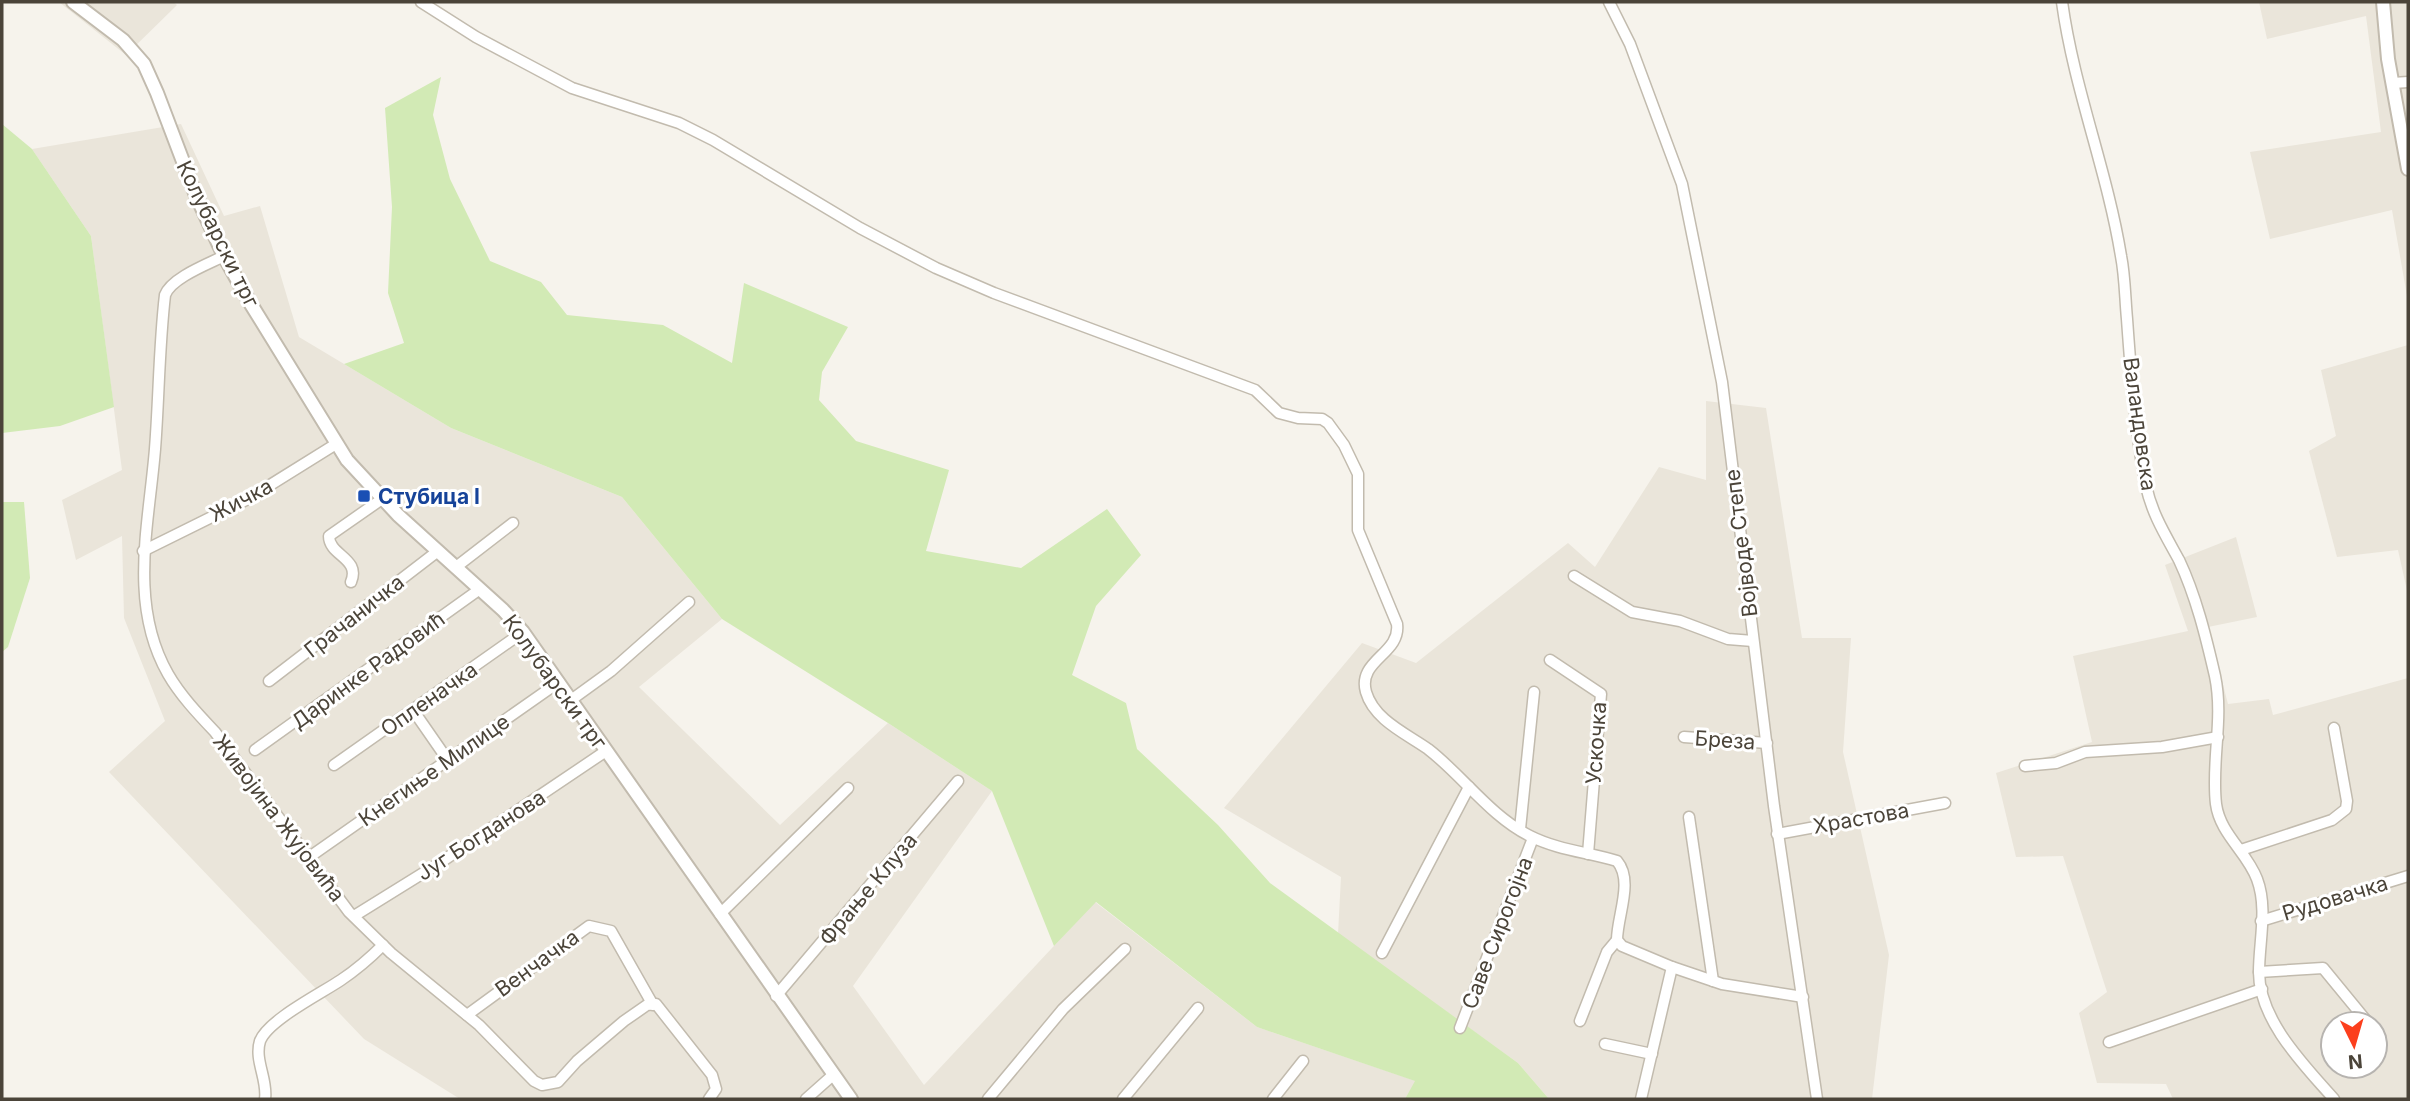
<svg xmlns="http://www.w3.org/2000/svg" width="2410" height="1101" font-family="Inter,sans-serif">
	<style>
		.residential { fill: #eae5da; fill-rule: evenodd }
		.green { fill: #d2eab5 }
		.lines { fill: none; stroke-linecap: round; stroke-linejoin: round }
		.minor-casing { stroke: #c2bbae; stroke-width: 13 }
		.tertiary-casing { stroke: #c2bbae; stroke-width: 16 }
		.minor { stroke: #fff; stroke-width: 10 }
		.tertiary { stroke: #fff; stroke-width: 12 }
		.transit-dot { fill: #1a4fb4; stroke: #fff; stroke-width: 2.5 }
		.labels { text-anchor: middle; dominant-baseline: central; stroke-width: 6; stroke-linejoin: round; paint-order: stroke }
		.street-label { font-size: 21px; fill: #4b4439; stroke: #fff }
		.transit-label { font-size: 21px; font-weight: bold; fill: #164399; stroke: #fff; text-anchor: start }
	</style>
	<rect width="100%" height="100%" fill="#f6f3ec"/>
	<g class="residential">
		<polygon points="59,2 173,2 177,5 126,55"/>
		<polygon points="2259,2 2408,2 2408,302 2392,210 2270,239 2250,152 2381,132 2366,16 2267,39"/>
		<polygon points="181,124 224,216 260,206 299,337 451,428 622,497 722,619 639,687 780,825 888,723 992,791 853,986 924,1085 1095,902 1257,1027 1416,1081 1405,1099 460,1099 364,1039 109,772 165,721 124,618 122,536 76,560 62,500 122,470 91,236 32,149"/>
		<polygon points="2408,345 2408,595 2398,550 2337,557 2309,451 2336,436 2321,370"/>
		<polygon points="1706,401 1766,408 1802,638 1851,638 1843,752 1889,955 1872,1099 1549,1099 1518,1063 1338,934 1341,877 1224,808 1362,643 1416,663 1568,543 1595,567 1659,467 1706,480"/>
		<path d="M2236,537l21,80 -49,10 20,77 41,-5 4,16 135,-37v421h-235l-7,-15 -69,-1 -18,-70 28,-21 -44,-136 -47,1 -20,-84 96,-31 -19,-86 115,-25 -23,-66zM2333,1024h42v42h-42z"/>
	</g>
	<g class="green">
		<polygon points="441,77 433,115 450,179 490,261 541,282 567,315 663,325 732,363 744,283 848,327 822,372 819,400 856,441 949,470 926,551 1021,568 1107,509 1141,555 1096,606 1072,675 1126,703 1137,749 1218,825 1270,883 1518,1063 1549,1099 1405,1099 1415,1081 1257,1027 1096,902 1054,946 992,791 888,723 722,619 622,497 451,428 344,364 404,343 388,293 392,207 385,108"/>
		<polygon points="2,124 32,149 91,236 114,407 60,426 2,433"/>
		<polygon points="2,502 24,502 30,578 8,647 2,652"/>
	</g>
	<g class="lines">
		<defs>
			<g id="minor">
				<path d="M421,2l55,35 96,51 107,35 34,17 147,88 76,40 58,25 261,97 24,23 19,5 24,1 6,4 16,22 14,29v56l39,94c4,30 -40,36 -31,68 8,28 41,42 62,57 35,27 62,67 102,87 28,14 57,16 87,25 17,20 0,55 0,79l5,6 50,21 50,17 81,13"/>
				<polyline points="1609,2 1630,44 1682,184 1722,382 1774,806 1817,1099"/>
				<path d="M2062,2c12,87 45,168 59,254 4,20 4,42 6,63 4,56 8,112 19,167 6,28 20,50 33,74 17,36 27,77 36,116 9,43 -4,85 1,128 4,30 31,48 41,75 11,29 2,63 2,93 0,48 45,93 75,127"/>
				<polyline points="2393,83 2408,82"/>
				<path d="M224,256c-16,8 -53,22 -59,39 -6,51 -6,103 -10,154 -6,75 -27,155 13,225 12,21 30,40 47,58l134,180 42,41 88,72 55,56 8,4 16,-3 19,-21 47,-40 23,-16 9,-1 56,71 4,14 -7,10"/>
				<polyline points="143,551 246,500 336,444"/>
				<polyline points="456,567 513,523"/>
				<polyline points="1574,576 1632,612 1680,621 1728,639 1753,641"/>
				<path d="M351,582c10,-24 -22,-26 -22,-46l53,-37"/>
				<polyline points="1550,660 1601,694 1588,854"/>
				<polyline points="269,681 438,551"/>
				<polyline points="571,700 611,671 689,602"/>
				<polyline points="413,710 447,759"/>
				<polyline points="1684,737 1767,743"/>
				<polyline points="255,750 480,589"/>
				<polyline points="334,765 523,632"/>
				<polyline points="2025,766 2056,763 2085,752 2162,747 2218,737"/>
				<polyline points="1689,817 1713,981"/>
				<polyline points="1520,829 1534,692"/>
				<polyline points="1777,834 1945,803"/>
				<polyline points="2241,850 2332,820 2346,809 2347,801 2334,728"/>
				<polyline points="308,858 559,682"/>
				<polyline points="720,914 848,788"/>
				<polyline points="354,916 441,862 606,751"/>
				<polyline points="2261,921 2408,876"/>
				<polyline points="1382,953 1469,787"/>
				<polyline points="2259,972 2323,968 2369,1024"/>
				<polyline points="776,996 958,781"/>
				<polyline points="467,1015 589,926 611,931 653,1005"/>
				<polyline points="1580,1021 1607,952 1617,940"/>
				<polyline points="1460,1028 1533,838"/>
				<polyline points="2375,1032 2380,1037"/>
				<polyline points="2109,1042 2262,989"/>
				<polyline points="1605,1044 1652,1054"/>
				<path d="M265,1099c3,-19 -11,-39 -5,-58 8,-21 62,-48 81,-61 15,-10 29,-22 42,-35"/>
				<polyline points="806,1099 833,1075"/>
				<polyline points="988,1099 1063,1009 1125,949"/>
				<polyline points="1123,1099 1198,1008"/>
				<polyline points="1273,1099 1303,1061"/>
				<polyline points="1641,1099 1672,967"/>
			</g>
			<g id="tertiary">
				<polyline points="73,2 123,40 144,64 157,93 195,193 224,256 249,301 347,460 398,515 503,610 523,632 851,1099"/>
				<polyline points="2383,2 2388,59 2408,169"/>
			</g>
		</defs>
		<use href="#minor" class="minor-casing"/>
		<use href="#tertiary" class="tertiary-casing"/>
		<use href="#minor" class="minor"/>
		<use href="#tertiary" class="tertiary"/>
	</g>
	<rect class="transit-dot" x="357" y="489" width="14" height="14" rx="3.5"/>
	<g class="labels">
		<g class="street-label">
			<text transform="translate(218 234) rotate(64)">Колубарски трг</text>
			<text transform="translate(2140 424) rotate(82)">Валандовска</text>
			<text transform="translate(241 500) rotate(-28)">Жичка</text>
			<text transform="translate(1741 543) rotate(-97)">Војводе Степе</text>
			<text transform="translate(354 616) rotate(-38)">Грачаничка</text>
			<text transform="translate(368 670) rotate(-36)">Даринке Радовић</text>
			<text transform="translate(555 682) rotate(54)">Колубарски трг</text>
			<text transform="translate(429 699) rotate(-35)">Опленачка</text>
			<text transform="translate(1725 740) rotate(4)">Бреза</text>
			<text transform="translate(1596 743) rotate(-86)">Ускочка</text>
			<text transform="translate(434 770) rotate(-35)">Кнегиње Милице</text>
			<text transform="translate(279 818) rotate(53)">Живојина Жујовића</text>
			<text transform="translate(1861 818) rotate(-10)">Храстова</text>
			<text transform="translate(481 835) rotate(-33)">Југ Богданова</text>
			<text transform="translate(868 889) rotate(-50)">Фрање Клуза</text>
			<text transform="translate(2335 898) rotate(-17)">Рудовачка</text>
			<text transform="translate(1497 933) rotate(-69)">Саве Сирогојна</text>
			<text transform="translate(537 963) rotate(-36)">Венчачка</text>
		</g>
		<g class="transit-label">
			<text x="378" y="496">Стубица I</text>
		</g>
	</g>
	<rect width="2410" height="1101" fill="none" stroke="#4b4439" stroke-width="7"/>
	<g transform="translate(2354 1045) rotate(175)"><circle r="33" fill="#ffffff" stroke="#b7b4b0" stroke-width="2"/>
	<path d="M0-5L12 26L0 18L-12 26Z" fill="#fc3f1d"/>
	<text y="-10" font-size="19" font-weight="bold" text-anchor="middle" fill="#4b4439">N</text>
	</g>
</svg>
